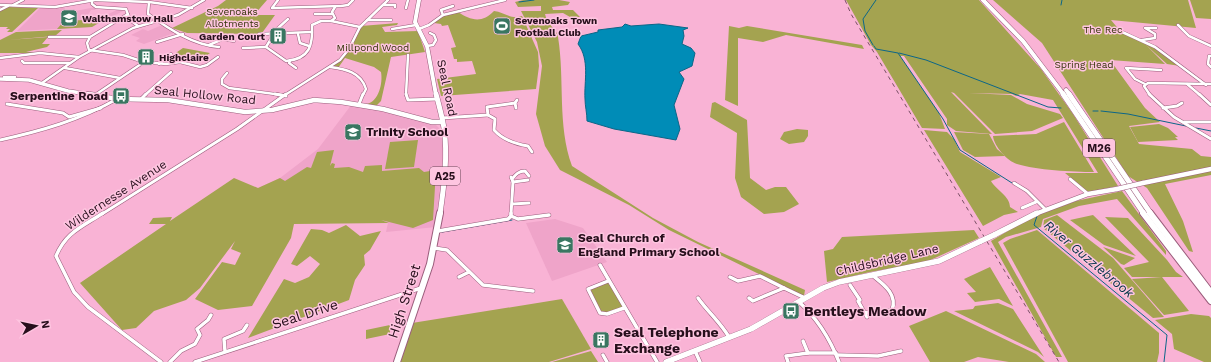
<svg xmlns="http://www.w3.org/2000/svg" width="1211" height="362" font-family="'Work Sans',sans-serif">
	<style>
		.built { fill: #efa4c9 }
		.green { fill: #a4a350 }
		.water { fill: #008cb7; stroke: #0c6688 }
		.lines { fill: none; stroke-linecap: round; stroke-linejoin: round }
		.stream { stroke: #0c6688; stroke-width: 1 }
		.street-far2-casing { stroke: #9b5d7c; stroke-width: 3.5 }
		.street-far1-casing { stroke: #9b5d7c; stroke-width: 4 }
		.street-casing { stroke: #9b5d7c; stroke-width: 4.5 }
		.secondary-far2-casing { stroke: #9b5d7c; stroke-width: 4.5 }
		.secondary-far1-casing { stroke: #9b5d7c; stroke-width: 5.5 }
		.secondary-casing { stroke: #9b5d7c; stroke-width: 6 }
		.highway-far2-casing { stroke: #9b5d7c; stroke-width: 5 }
		.highway-far1-casing { stroke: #9b5d7c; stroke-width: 6 }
		.highway-casing { stroke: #9b5d7c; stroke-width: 8 }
		.street-far2 { stroke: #fff; stroke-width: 2.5 }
		.street-far1 { stroke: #fff; stroke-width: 3 }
		.street { stroke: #fff; stroke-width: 3.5 }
		.secondary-far2 { stroke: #fff; stroke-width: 3.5 }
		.secondary-far1 { stroke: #fff; stroke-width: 4.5 }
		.secondary { stroke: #fff; stroke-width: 5.5 }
		.highway-far2 { stroke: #fff; stroke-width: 4 }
		.highway-far1 { stroke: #fff; stroke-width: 5 }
		.highway { stroke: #fff; stroke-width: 6 }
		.rail { stroke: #7b5066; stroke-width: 1; stroke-dasharray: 4 4; stroke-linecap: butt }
		.secondary-bridge-far1-casing { stroke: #9b5d7c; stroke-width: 5.5; stroke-linecap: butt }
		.secondary-bridge-casing { stroke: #9b5d7c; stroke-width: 6; stroke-linecap: butt }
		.secondary-bridge-far1 { stroke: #fff; stroke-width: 4.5 }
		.secondary-bridge { stroke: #fff; stroke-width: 5.5 }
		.labels { text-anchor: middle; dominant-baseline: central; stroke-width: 3; stroke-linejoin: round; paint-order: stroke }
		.far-park-label { font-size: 10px; fill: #343309; stroke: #fec5e0 }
		.far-poi-label { font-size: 10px; font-weight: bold; fill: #270f1c; stroke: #fec5e0; text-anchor: start }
		.shield { fill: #fec5e0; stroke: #684657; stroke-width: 1 }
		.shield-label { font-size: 11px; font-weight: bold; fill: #270f1c }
		.street-label { font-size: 12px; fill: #270f1c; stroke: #fec5e0 }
		.poi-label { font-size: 12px; font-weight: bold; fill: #270f1c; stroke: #fec5e0; text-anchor: start }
		.water-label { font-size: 13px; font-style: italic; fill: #003346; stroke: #fec5e0 }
		.near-street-label { font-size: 14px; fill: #270f1c; stroke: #fec5e0 }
		.near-poi-label { font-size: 14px; font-weight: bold; fill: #270f1c; stroke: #fec5e0; text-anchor: start }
	</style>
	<rect width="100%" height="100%" fill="#f9b3d5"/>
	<g class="built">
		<polygon points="96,7 95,10 91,10 87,16 106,15 117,10 123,11 92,27 17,31 40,8 65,8 64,11 70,12"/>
		<polygon points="162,25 174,33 144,44 136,41 140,38 131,35 143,29 148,31"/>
		<polygon points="352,104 425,122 435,124 440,129 443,140 442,168 436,227 386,232 388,223 227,220 258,188 280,178 318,149"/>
		<polygon points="555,219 583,228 607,262 552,281 526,223"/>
	</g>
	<g class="green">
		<polygon points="226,0 267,0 254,15 275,15 262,33 258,34 187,33 172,28 218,6"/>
		<path d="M523,0h36l11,2 -2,3 -16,2 1,3h20l7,7h-10l-7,-4 -18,1c2,11 12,15 13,23 7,43 -1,88 14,129l81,52 45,24 107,48 -1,6 -135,-66 -40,-25 -69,-35 -15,-24 -9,-32 6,-48 -5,-24 -16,-31h20v-5l-23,1 -3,-5z"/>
		<polygon points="846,0 979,0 1041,69 1073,114 1118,186 1088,192 1065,173 1098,173 1053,100 1020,94 1016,96 1012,94 969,93 1011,95 1027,104 1060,114 1063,118 1032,131 995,134 954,93 951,92 992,134 956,131 947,125 947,119 904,56 900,56 939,113 945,129 922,128 877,52 871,45"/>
		<polygon points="993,0 1188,0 1196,28 1111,20 1121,32 1153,46 1180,66 1167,64 1146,45 1165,64 1110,60 1145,108 1160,122 1129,126 1139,144 1192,149 1201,156 1211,157 1211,175 1165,184 1183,221 1193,252 1189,251 1147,188 1128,176 1042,43"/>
		<polygon points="1190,0 1211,0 1211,19 1196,18"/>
		<polygon points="9,7 38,8 12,32 7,32 10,29 6,29 8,27 0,27 0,11"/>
		<path d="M494,11c10,1 17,9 28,5l16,36 1,14 -3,23 -95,7 -4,-17 39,-5 -4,-13 -15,1v-3h-3l-3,-11 5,-1 -8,-22 -6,1 -1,-2 -7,-1 8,-7 16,-4c12,8 24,12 36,-1z"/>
		<polygon points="105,19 92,27 57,29 64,21"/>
		<path d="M398,23l-1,2 -15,2 3,5 33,-1 7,21 -34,5 -10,44 -5,5 -9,-2c12,-3 16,-21 14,-32l-7,-5 -29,-9 -7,10 -5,-2c13,-10 20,-24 28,-40z"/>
		<polygon points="729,26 739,28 747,26 862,45 864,49 786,35 763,42 738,38 738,106 725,100"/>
		<polygon points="62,30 55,36 8,40 48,37 42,44 50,44 47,47 26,52 52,53 0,53 0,40 16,32"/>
		<polygon points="183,48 210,53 197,62 181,60 161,63"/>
		<polygon points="715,102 747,120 750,178 766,190 775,187 786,187 799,204 784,212 764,214 741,197 735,178 737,133 710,117 712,103"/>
		<path d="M1064,122l30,50c-21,0 -58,-2 -77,-8 -10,-3 -23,-18 -24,-28l43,-2z"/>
		<polygon points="1159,124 1168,128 1178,137 1175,137 1178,140 1138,142 1130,127"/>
		<polygon points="797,129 808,130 808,136 804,142 789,144 780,139 784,132"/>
		<path d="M924,130l23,2 7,7 6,13 41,25 -10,4c5,9 19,15 19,26l8,5 -14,3 -21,11z"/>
		<polygon points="954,132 989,134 997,149 1005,156 975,157 963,150"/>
		<polygon points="418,140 414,167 385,169 390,142"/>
		<polygon points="334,150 330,166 332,163 335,164 334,168 349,167 363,172 365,166 382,165 382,171 419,168 424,172 436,170 433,220 413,228 381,220 389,223 294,224 291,238 252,306 218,310 195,299 222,262 235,265 241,253 231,249 235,241 200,288 186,300 154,311 136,328 122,330 80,283 166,224 149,224 153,218 172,217 170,221 234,178 258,188 280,178 285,181 307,167 311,168 317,152"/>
		<polygon points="1122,191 1166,251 1166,255 1117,199 1079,206 1043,219 1041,227 1006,237 998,242 1062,357 1056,357 991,241 1030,218 1076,201"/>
		<polygon points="1057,215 1113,258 1164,317 1153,318 1043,228 1044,220"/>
		<polygon points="1093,215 1136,256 1104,245 1070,220"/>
		<polygon points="1105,217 1128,218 1167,260 1176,272 1183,277 1132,277 1124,268 1149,262"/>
		<polygon points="346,225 360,236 381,231 370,250 364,255 365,265 355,280 349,300 248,338 284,279 295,283 309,277 320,264 310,256 297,266 291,264 311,229 322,230 329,233"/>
		<polygon points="974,230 979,238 926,262 870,272 827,282 824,251 833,249 842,237"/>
		<polygon points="1037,230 1159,333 1159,353 1157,362 1068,362 1003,243 1010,239"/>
		<polygon points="1103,247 1135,258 1124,265 1121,264"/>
		<polygon points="990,267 1013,306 999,299 975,302 967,293 976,292 964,279"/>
		<polygon points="1162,277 1189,311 1164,315 1132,279"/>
		<polygon points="608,281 624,308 607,314 600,313 588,292 588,289"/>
		<polygon points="562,299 591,349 549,362 399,362 412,323"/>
		<polygon points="998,303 1013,309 1044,357 1038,352 954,311 973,309 975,306"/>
		<polygon points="946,311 1036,354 1045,362 1009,362 978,357 964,362 930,362 909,326"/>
		<polygon points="1191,314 1209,316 1211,318 1211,362 1204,362 1174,349 1172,334 1155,320"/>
		<polygon points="390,325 390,334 366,339 366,330"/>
		<polygon points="591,351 598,362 552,362"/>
	</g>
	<path class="water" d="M625,24l6,2 28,-2 29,4 -5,2 1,6 -2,8 9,4 4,5 -3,13 -13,6 5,7 -10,26 6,24 -4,11 -62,-11 -27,-8c0,-8 -2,-15 -2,-22 -1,-18 5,-39 -7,-55l3,-8 17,-4v-2l24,-3z"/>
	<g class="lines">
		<g class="stream">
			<polyline points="519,2 534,0"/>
			<polyline points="1061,5 1062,0"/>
			<polyline points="873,45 865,31 863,19 876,0"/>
			<polyline points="874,46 876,49 898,53 943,119 960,150 1012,183"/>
			<polyline points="899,53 926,60 1048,107 1061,108"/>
			<polyline points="1093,111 1098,111"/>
			<polyline points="1101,111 1128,114 1186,126"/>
			<polyline points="1196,128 1211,131"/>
			<polyline points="1037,199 1041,203"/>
			<polyline points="1037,216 1034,225 1167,335 1164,362"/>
			<polyline points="442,232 512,220"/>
		</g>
		<defs>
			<g id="street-far2">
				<path d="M96,0l53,2 -1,12c21,15 45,31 71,33"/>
				<polyline points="92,1 92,4 96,7 126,9 130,20 138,26"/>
				<polyline points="149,2 192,8"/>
				<polyline points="0,5 55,7 95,0"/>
				<polyline points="13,5 23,0"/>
				<polyline points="383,5 395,5 395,7"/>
				<polyline points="335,7 332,12 335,18 331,21 360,27"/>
				<polyline points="272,8 341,6 348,5 353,0"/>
				<polyline points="272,8 278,0"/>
				<polyline points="406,8 408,0"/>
				<polyline points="0,10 8,6"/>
				<polyline points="128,14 90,37 87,43 89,50 123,55 144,62 166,64 180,62 200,67 207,65 218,57"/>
				<polyline points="315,14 332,14"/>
				<polyline points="443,15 441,10 453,6"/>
				<path d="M288,19l-11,10 -11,18 20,14c24,-2 27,-16 26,-36l9,-4h10"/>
				<polyline points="367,20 391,20"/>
				<polyline points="1178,25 1189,36 1211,46"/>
				<polyline points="392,29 416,25"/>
				<polyline points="419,29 429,25 443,15 505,0"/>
				<polyline points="1120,31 1155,47 1206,85"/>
				<polyline points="259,34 312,32"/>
				<polyline points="298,34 300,43 309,46"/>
				<polyline points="49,37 90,37"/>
				<polyline points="1142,40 1155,38 1155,34 1145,28 1156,28"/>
				<polyline points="157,42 183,34"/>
				<polyline points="209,45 223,39 234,41"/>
				<polyline points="427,46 433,45 436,40 434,35 430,33"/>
				<polyline points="243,48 266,47"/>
				<polyline points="1211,56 1209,56 1208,64 1211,67"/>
				<polyline points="0,58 40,53 79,57"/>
				<polyline points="22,61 24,63 70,63"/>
				<polyline points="290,61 289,63 296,68"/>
				<polyline points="159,64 171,54"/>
				<path d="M330,67c15,2 31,5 36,22l-3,6"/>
				<polyline points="65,68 120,78"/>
				<polyline points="227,73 222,79 222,84 229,88 282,95"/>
				<polyline points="4,77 15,77 12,79"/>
				<polyline points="42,83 79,57 133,28 178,15 204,0"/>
				<polyline points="1145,84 1135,79 1126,68 1161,70"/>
				<polyline points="1187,84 1200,95"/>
				<polyline points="95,95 144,62"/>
				<polyline points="145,95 171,72"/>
				<polyline points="285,95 340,60 349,49 360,27 388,0"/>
				<polyline points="406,95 408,55"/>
				<polyline points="1150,95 1144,86 1148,83 1211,84"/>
			</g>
			<g id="street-far1">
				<polyline points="275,94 286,96"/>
				<polyline points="406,94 408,100 438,99"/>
				<polyline points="1149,94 1174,117 1211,139"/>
				<polyline points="1199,94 1211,105"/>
				<polyline points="141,99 146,94"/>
				<polyline points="7,104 63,113 69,117 101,108"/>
				<polyline points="359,104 363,94"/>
				<polyline points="516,108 515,103 517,100"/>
				<polyline points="1163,108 1177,106 1182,103"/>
				<path d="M488,115l7,4 -1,11c9,10 21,14 34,16l4,6"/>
				<polyline points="442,118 488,115 487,107 515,103"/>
				<polyline points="1184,122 1211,122"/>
				<path d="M0,140c41,-9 80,-20 117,-41"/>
				<polyline points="511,177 513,182 511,214"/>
				<path d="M512,179c4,-5 7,-8 13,-8l4,5"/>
				<polyline points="1070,179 1088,194"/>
				<polyline points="513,182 528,180"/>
				<polyline points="1014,183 1027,191 1045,209"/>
				<polyline points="513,204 529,203"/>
				<polyline points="1022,208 1036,202"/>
				<polyline points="102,214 237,129 286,94"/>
			</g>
			<g id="street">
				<path d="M103,213c-21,14 -37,19 -47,43l18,36 14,15 73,55"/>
				<polyline points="511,216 511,213"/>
				<polyline points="438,231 508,219 511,216 518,219 549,215"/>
				<polyline points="434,248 447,250 483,285 533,291"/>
				<polyline points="600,265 657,362"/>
				<polyline points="459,277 469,272"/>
				<polyline points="730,277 738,281 760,276 784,288"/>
				<polyline points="608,281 588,289 600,313 607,314 624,308"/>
				<polyline points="850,285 860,300 858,301 867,317"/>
				<path d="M698,298c10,14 22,24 31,39"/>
				<polyline points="749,298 753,301 784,288 805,298"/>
				<path d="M799,302c19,17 31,37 40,60"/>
				<path d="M865,313l27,-3c6,-16 -9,-26 -20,-35"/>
				<polyline points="803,341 808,353"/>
				<polyline points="225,351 224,339 243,331 247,325"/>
				<polyline points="695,351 700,362"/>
				<polyline points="603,355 607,362"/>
				<polyline points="837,355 878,356 901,351"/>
				<polyline points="170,362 181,351 195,344 200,335 197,329 208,320 211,315"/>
				<polyline points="195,362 421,288"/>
				<polyline points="788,362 786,356 808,353 836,353"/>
			</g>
			<polyline id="secondary-far2" points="0,79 29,80 68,91 95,95"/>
			<g id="secondary-far1">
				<polyline points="89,94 117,99 168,100 245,112 272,110 314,100 341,102 383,109 432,122 442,122"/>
				<polyline points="1143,183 1211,169"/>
				<polyline points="1035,214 1088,194 1117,189"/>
			</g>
			<g id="secondary">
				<polyline points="994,235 1037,213"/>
				<polyline points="666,362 751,329 823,288 839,282 939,261 981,241"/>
			</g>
			<g id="highway-far2">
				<polyline points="419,0 415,22 427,46 436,95"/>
				<polyline points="983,0 1023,41 1064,95"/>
				<polyline points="1066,90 1070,95"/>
			</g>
			<g id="highway-far1">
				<path d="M436,94c3,11 6,22 8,34 4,28 0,58 -4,86"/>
				<polyline points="1063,94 1144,214"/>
				<polyline points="1069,94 1151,214"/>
			</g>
			<g id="highway">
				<polyline points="1143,213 1211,301"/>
				<polyline points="1150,213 1211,293"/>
				<polyline points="397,362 430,264 440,213"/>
			</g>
		</defs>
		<use href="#street-far2" class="street-far2-casing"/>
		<use href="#street-far1" class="street-far1-casing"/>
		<use href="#street" class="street-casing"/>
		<use href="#secondary-far2" class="secondary-far2-casing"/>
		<use href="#secondary-far1" class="secondary-far1-casing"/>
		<use href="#secondary" class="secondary-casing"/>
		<use href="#highway-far2" class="highway-far2-casing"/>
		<use href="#highway-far1" class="highway-far1-casing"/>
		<use href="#highway" class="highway-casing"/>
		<use href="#street-far2" class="street-far2"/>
		<use href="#street-far1" class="street-far1"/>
		<use href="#street" class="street"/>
		<use href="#secondary-far2" class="secondary-far2"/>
		<use href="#secondary-far1" class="secondary-far1"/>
		<use href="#secondary" class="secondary"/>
		<use href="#highway-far2" class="highway-far2"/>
		<use href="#highway-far1" class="highway-far1"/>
		<use href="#highway" class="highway"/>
		<polyline class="rail" points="845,0 851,14 1059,362"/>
		<defs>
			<polyline id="secondary-bridge-far1" points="1117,189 1143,183"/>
			<polyline id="secondary-bridge" points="981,241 994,235"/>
		</defs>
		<use href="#secondary-bridge-far1" class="secondary-bridge-far1-casing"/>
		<use href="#secondary-bridge" class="secondary-bridge-casing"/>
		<use href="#secondary-bridge-far1" class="secondary-bridge-far1"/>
		<use href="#secondary-bridge" class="secondary-bridge"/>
	</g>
	<defs>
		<symbol id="school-square" viewBox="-11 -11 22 22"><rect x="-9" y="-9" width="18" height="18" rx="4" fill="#397661" stroke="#fec5e0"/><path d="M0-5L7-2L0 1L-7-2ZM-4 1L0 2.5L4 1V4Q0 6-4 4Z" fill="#fff"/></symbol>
		<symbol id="stadium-square" viewBox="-11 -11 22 22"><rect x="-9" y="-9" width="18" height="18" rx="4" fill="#397661" stroke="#fec5e0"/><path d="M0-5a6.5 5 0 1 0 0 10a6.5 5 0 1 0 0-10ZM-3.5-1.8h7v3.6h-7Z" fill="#fff"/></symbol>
		<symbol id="building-square" viewBox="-11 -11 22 22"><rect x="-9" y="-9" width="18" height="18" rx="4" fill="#397661" stroke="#fec5e0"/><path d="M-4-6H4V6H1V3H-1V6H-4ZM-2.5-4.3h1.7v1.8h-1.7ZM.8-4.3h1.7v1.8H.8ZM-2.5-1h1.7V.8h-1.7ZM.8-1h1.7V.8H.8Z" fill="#fff"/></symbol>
		<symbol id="bus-square" viewBox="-11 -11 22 22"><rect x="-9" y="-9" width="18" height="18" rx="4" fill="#397661" stroke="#fec5e0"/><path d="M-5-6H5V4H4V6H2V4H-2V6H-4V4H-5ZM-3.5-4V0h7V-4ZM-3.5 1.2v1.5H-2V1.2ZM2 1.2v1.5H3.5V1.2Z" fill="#fff"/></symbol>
	</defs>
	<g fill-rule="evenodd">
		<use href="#school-square" x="59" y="8" width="20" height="20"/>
		<use href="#stadium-square" x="492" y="16" width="20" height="20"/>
		<use href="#building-square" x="268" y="26" width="20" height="20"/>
		<use href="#building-square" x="136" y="47" width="20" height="20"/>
		<use href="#bus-square" x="111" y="86" width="20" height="20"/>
		<use href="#school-square" x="343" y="122" width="20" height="20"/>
		<use href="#school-square" x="555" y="235" width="20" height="20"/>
		<use href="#bus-square" x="781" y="301" width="20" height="20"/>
		<use href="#building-square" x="591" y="330" width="20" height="20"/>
	</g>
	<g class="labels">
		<g class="far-park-label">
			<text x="232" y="11">Sevenoaks<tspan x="232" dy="12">Allotments</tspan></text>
			<text x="1103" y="29">The Rec</text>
			<text x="373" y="47">Millpond Wood</text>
			<text x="1084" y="64">Spring Head</text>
		</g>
		<g class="far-poi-label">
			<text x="82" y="18">Walthamstow Hall</text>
			<text x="515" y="20">Sevenoaks Town<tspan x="515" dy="12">Football Club</tspan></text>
			<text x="265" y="36" text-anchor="end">Garden Court</text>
			<text x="159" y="57">Highclaire</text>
		</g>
		<g class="shield">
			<rect x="1083" y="139" width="32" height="18" rx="3"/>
			<rect x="430" y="167" width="30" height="18" rx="3"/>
		</g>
		<g class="shield-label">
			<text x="1099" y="148">M26</text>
			<text x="445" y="176">A25</text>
		</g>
		<g class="street-label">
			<text transform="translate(447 88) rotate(78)">Seal Road</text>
			<text transform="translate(205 95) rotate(6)">Seal Hollow Road</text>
			<text transform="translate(116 195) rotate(-33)">Wildernesse Avenue</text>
			<text transform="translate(887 260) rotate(-13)">Childsbridge Lane</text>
		</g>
		<g class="poi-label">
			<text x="108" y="96" text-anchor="end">Serpentine Road</text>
			<text x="366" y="132">Trinity School</text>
			<text x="578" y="238">Seal Church of<tspan x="578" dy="14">England Primary School</tspan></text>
		</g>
		<g class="water-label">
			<text transform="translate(1089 259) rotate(40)">River Guzzlebrook</text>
		</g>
		<g class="near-street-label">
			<text transform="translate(404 301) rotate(-72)">High Street</text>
			<text transform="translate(305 314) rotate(-18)">Seal Drive</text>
		</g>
		<g class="near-poi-label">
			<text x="804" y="311">Bentleys Meadow</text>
			<text x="614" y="332">Seal Telephone<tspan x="614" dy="16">Exchange</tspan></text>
		</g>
	</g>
	<g transform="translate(36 326) rotate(81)" stroke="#fec5e0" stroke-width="3" paint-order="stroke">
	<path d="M0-3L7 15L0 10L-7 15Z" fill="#270f1c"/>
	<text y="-6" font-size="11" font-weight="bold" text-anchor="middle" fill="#270f1c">N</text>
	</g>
</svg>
